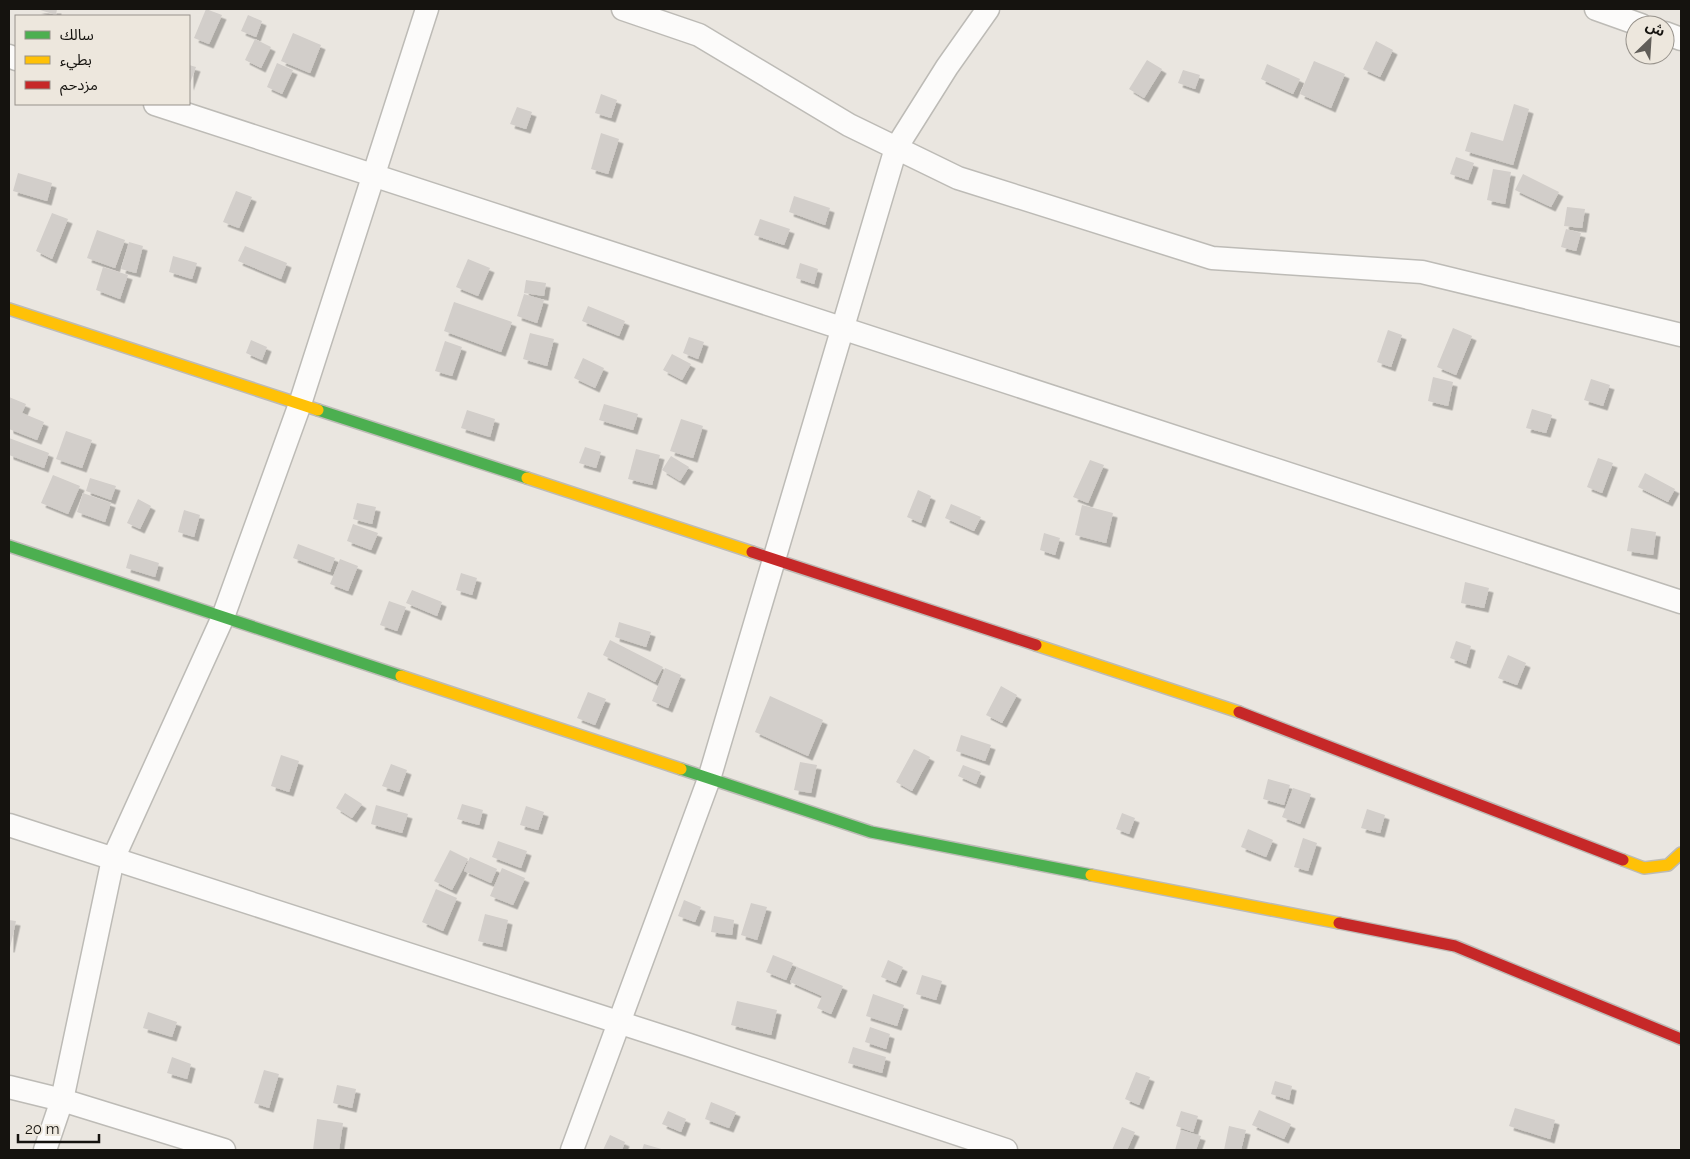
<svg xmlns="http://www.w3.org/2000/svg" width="1690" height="1159" font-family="Raleway,'Noto Sans Arabic',sans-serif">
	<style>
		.building { fill: #d2ceca; filter: url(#shadow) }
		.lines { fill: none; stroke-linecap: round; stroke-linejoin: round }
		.street-casing { stroke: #bdbbb6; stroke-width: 25 }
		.fast-casing { stroke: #bdbbb6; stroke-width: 14 }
		.slow-casing { stroke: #bdbbb6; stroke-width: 14 }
		.jam-casing { stroke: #bdbbb6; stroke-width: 14 }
		.street { stroke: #fcfbfa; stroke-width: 22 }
		.fast { stroke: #4caf50; stroke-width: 11 }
		.slow { stroke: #ffc107; stroke-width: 11 }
		.jam { stroke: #c62828; stroke-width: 11 }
	</style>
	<defs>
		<filter id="shadow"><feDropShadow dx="4.5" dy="4.5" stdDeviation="0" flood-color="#0004"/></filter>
	</defs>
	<rect width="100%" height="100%" fill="#eae6e0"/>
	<g class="building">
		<polygon points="37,9 57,9 56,15"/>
		<polygon points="206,9 222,15 209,44 194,38"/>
		<polygon points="248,15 262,21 256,37 241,31"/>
		<polygon points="293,33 321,45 310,73 281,61"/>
		<polygon points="255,39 271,47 261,68 245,60"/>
		<polygon points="1376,41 1393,50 1380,77 1363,69"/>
		<polygon points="1147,60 1162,69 1144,98 1129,89"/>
		<polygon points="1314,61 1345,74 1331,108 1300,94"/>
		<polygon points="277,63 293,70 282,94 267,87"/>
		<polygon points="1267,64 1300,79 1293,94 1261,79"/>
		<polygon points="189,65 196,67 189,86"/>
		<polygon points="1183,70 1200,75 1195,89 1178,83"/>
		<polygon points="601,94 617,100 611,118 595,113"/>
		<polygon points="1514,104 1529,109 1513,165 1465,151 1471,132 1503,141"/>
		<polygon points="517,107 532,112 526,129 510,124"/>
		<polygon points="601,133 619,139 608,174 591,169"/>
		<polygon points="1456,157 1474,163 1468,180 1450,174"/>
		<polygon points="1493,169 1511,172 1505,204 1487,200"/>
		<polygon points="18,173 52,183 47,201 13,191"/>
		<polygon points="1523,174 1559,192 1551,207 1515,190"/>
		<polygon points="236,191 252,197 239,228 223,222"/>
		<polygon points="794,196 830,208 825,225 789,212"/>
		<polygon points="1567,207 1585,209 1582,228 1564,226"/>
		<polygon points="52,213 68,219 52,259 36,251"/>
		<polygon points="760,219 790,229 784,245 754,235"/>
		<polygon points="1566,229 1581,233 1576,251 1561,247"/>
		<polygon points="97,230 125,240 115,268 87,258"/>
		<polygon points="129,242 143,246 136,273 121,269"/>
		<polygon points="245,246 287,263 281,279 238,261"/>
		<polygon points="173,256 197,263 192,279 169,272"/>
		<polygon points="468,259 490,268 478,296 456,287"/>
		<polygon points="800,263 818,269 814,284 796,278"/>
		<polygon points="103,267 128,275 120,299 96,290"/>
		<polygon points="526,280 546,283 544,296 524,293"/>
		<polygon points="524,294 544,300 537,323 517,316"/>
		<polygon points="454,302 512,322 501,352 444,331"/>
		<polygon points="588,306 625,321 619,336 582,321"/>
		<polygon points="1453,328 1472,336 1456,375 1437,367"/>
		<polygon points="1388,330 1402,335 1391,367 1377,362"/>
		<polygon points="530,333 554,339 547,366 523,359"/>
		<polygon points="689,337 704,342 698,359 683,353"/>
		<polygon points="251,340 267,347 262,360 246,353"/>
		<polygon points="445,341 462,347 452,376 435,371"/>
		<polygon points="672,354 691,364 682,380 663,370"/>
		<polygon points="583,358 604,368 595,388 574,378"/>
		<polygon points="1433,377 1453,382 1448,406 1428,401"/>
		<polygon points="1591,379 1610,385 1603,406 1584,400"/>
		<polygon points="9,397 26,404 22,413 44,422 37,440 9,429"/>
		<polygon points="604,404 638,414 633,430 599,420"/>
		<polygon points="1532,409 1552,415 1546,433 1526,428"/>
		<polygon points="467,410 495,419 490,437 461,428"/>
		<polygon points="681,419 703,426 693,458 670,451"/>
		<polygon points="66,431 92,440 82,468 56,459"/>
		<polygon points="9,438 49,453 44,468 9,455"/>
		<polygon points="585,447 601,452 596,468 579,463"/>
		<polygon points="636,449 660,455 652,485 628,479"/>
		<polygon points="671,456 689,467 680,481 662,470"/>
		<polygon points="1598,458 1613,463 1602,493 1587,487"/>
		<polygon points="1090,460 1104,465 1088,503 1073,497"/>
		<polygon points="1645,473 1675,489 1668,502 1638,487"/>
		<polygon points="53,475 80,486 68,514 41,503"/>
		<polygon points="90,478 116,486 111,500 86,491"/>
		<polygon points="918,490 931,496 921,523 907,517"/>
		<polygon points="83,493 111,503 105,522 77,512"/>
		<polygon points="138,499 151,506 140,529 127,523"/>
		<polygon points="357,503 376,507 372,524 353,519"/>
		<polygon points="951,504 981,517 974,531 945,518"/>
		<polygon points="1082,505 1113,513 1106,543 1075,535"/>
		<polygon points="184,510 200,515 194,537 178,532"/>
		<polygon points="353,524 378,533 371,550 347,541"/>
		<polygon points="1631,528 1656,532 1653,555 1627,551"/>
		<polygon points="1044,533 1060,538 1055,555 1040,550"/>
		<polygon points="298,544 335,558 330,572 293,558"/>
		<polygon points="130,554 159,563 155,577 126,568"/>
		<polygon points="340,559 358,566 348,591 330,584"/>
		<polygon points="461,573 477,578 472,595 456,590"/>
		<polygon points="1465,582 1489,588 1484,608 1461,603"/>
		<polygon points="412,590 442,602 437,616 406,603"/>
		<polygon points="389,601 406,607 397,631 380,625"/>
		<polygon points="619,622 651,632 646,647 615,637"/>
		<polygon points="610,640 663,667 655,682 603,655"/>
		<polygon points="1456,641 1471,646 1466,664 1450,658"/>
		<polygon points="1508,655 1526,663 1517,685 1498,678"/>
		<polygon points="665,668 681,675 668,708 652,701"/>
		<polygon points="1001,686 1017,695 1002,723 986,715"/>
		<polygon points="588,692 606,699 595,725 577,718"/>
		<polygon points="770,696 823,720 808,756 755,732"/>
		<polygon points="961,735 991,745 985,761 956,751"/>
		<polygon points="914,749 930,757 912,791 896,782"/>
		<polygon points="281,755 299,761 289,792 271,786"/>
		<polygon points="800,762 817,765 811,793 794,790"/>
		<polygon points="391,764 407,770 399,792 382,786"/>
		<polygon points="963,765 981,772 976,784 958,776"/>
		<polygon points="1268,779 1290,785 1284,805 1263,799"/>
		<polygon points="1293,788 1311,794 1300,824 1282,817"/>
		<polygon points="345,793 362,804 352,818 336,808"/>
		<polygon points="462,804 483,810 479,825 457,819"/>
		<polygon points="376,805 408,814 402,833 371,824"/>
		<polygon points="526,806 544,812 538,830 520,825"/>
		<polygon points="1367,809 1385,815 1380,833 1361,828"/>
		<polygon points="1122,813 1135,818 1129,834 1116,829"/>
		<polygon points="1248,829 1273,840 1266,857 1241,847"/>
		<polygon points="1303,838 1317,843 1308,871 1294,867"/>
		<polygon points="498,841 527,851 521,868 492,857"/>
		<polygon points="450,850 468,859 452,890 434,881"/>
		<polygon points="470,857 497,869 491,883 464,871"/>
		<polygon points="502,868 525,878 513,905 490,896"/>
		<polygon points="436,889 457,898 443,931 422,922"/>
		<polygon points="684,900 701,907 695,922 678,916"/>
		<polygon points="751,903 767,907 757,940 741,935"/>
		<polygon points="485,914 508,920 502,947 478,941"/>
		<polygon points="714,916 734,920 732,935 711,932"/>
		<polygon points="9,920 16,921 10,948 9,948"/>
		<polygon points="773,955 793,963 786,980 766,972"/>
		<polygon points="888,960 903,967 896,983 881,977"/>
		<polygon points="797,967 843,986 831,1014 817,1008 822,996 790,982"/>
		<polygon points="922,975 942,981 936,1000 916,994"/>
		<polygon points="873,994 904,1005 897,1026 866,1016"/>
		<polygon points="737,1001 777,1010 771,1035 731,1025"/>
		<polygon points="148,1012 177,1022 172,1037 143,1028"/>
		<polygon points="870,1027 890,1034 886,1049 865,1042"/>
		<polygon points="853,1047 886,1057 882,1073 848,1063"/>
		<polygon points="172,1057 191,1064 187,1079 167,1073"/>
		<polygon points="264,1070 279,1074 269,1108 254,1103"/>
		<polygon points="1136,1072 1150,1077 1139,1105 1125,1099"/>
		<polygon points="1275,1081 1292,1086 1289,1100 1271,1094"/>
		<polygon points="337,1085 356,1089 352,1108 333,1103"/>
		<polygon points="711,1102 736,1112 729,1128 705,1119"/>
		<polygon points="1515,1108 1555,1120 1550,1139 1509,1126"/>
		<polygon points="1259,1110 1291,1124 1284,1139 1252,1125"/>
		<polygon points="668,1111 686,1119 681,1132 662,1124"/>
		<polygon points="1181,1111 1198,1116 1193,1132 1176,1126"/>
		<polygon points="317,1119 343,1123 339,1150 313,1150"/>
		<polygon points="1229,1126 1246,1130 1241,1150 1224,1150"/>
		<polygon points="1122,1127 1135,1132 1127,1150 1112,1150"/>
		<polygon points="1181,1130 1201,1136 1196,1150 1175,1150"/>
		<polygon points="610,1135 625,1142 622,1150 603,1150"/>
		<polygon points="644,1144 665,1150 642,1150"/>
	</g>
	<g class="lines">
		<defs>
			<g id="street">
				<polyline points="623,9 699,35 849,125 958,178 1212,258 1422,272 1681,335"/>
				<polyline points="1596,9 1641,25"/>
				<polyline points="1665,33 1681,39"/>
				<polyline points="9,56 16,59"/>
				<polyline points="155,104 1681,602"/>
				<polyline points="9,825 689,1045 1006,1150"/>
				<polyline points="9,1087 62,1100 224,1150"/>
				<polyline points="45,1150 62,1100 113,859 223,617 300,404 427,9"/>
				<polyline points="572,1150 709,779 896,148 947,67 988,9"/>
			</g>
			<g id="fast">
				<polyline points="318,410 527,478"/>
				<polyline points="9,546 401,676"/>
				<polyline points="681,769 871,832 1091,875"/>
			</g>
			<g id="slow">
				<polyline points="9,309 318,410"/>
				<polyline points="527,478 752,552"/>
				<polyline points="1036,645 1239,712"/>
				<polyline points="401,676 681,769"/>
				<polyline points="1623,860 1644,868 1668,865 1681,853"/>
				<polyline points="1091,875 1339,923"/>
			</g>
			<g id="jam">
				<polyline points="752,552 1036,645"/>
				<polyline points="1239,712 1623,860"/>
				<polyline points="1339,923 1455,946 1681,1039"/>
			</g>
		</defs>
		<use href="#street" class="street-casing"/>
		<use href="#fast" class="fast-casing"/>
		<use href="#slow" class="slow-casing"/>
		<use href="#jam" class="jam-casing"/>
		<use href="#street" class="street"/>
		<use href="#fast" class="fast"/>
		<use href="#slow" class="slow"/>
		<use href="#jam" class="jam"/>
	</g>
	<rect width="1690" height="1159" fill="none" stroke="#15130f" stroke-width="20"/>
	<rect x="15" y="15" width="175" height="90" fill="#ede7dd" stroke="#97928b"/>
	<rect x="25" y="31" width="25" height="8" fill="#4caf50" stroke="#97928b"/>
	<text x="60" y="40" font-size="15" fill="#15130f">سالك</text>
	<rect x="25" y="56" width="25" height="8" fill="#ffc107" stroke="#97928b"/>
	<text x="60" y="65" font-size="15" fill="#15130f">بطيء</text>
	<rect x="25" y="81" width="25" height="8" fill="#c62828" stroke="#97928b"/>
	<text x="60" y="90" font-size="15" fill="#15130f">مزدحم</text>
	<g transform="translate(1650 40) rotate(25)"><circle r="24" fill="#ede7dd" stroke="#97928b"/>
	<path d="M0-4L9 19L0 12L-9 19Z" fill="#605d58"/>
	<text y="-8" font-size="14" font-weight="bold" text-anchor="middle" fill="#15130f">ش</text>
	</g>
	<path d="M18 1134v8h81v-8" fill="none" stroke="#15130f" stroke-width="2.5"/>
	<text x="25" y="1134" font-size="15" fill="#15130f" stroke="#ede7dd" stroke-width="4" paint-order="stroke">20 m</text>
</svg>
